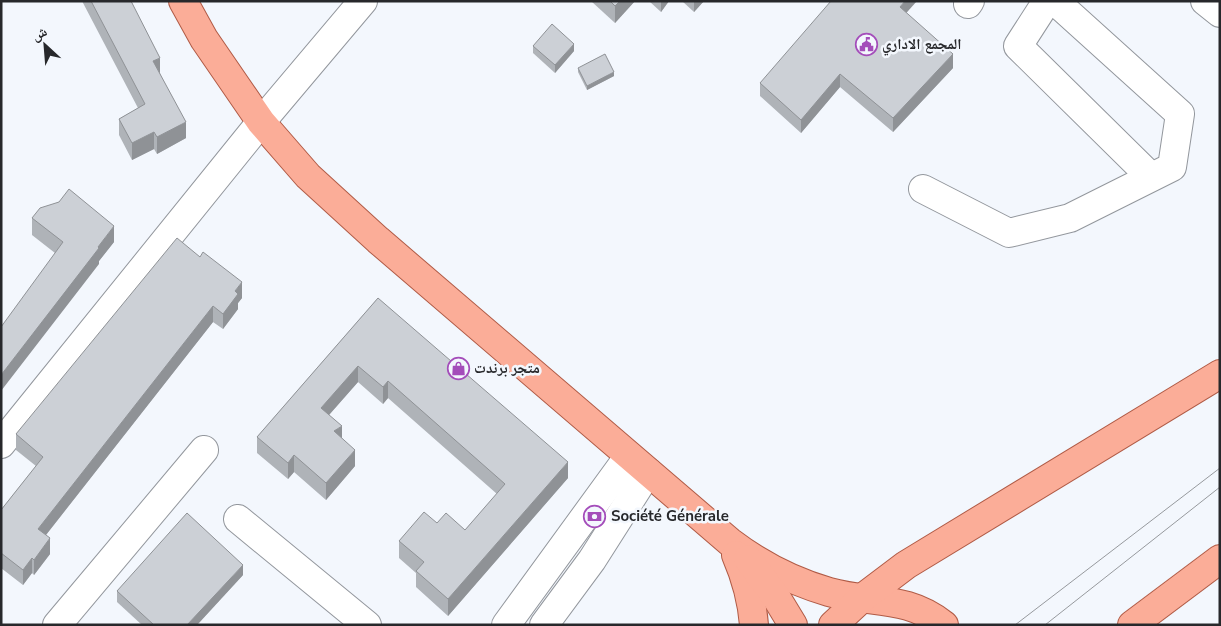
<svg xmlns="http://www.w3.org/2000/svg" width="1221" height="626" font-family="'Nunito Sans','Noto Naskh Arabic',sans-serif">
	<style>
		.lines { fill: none; stroke-linecap: round; stroke-linejoin: round }
		.minor-casing { stroke: #93979d; stroke-width: 30 }
		.major-casing { stroke: #b05b46; stroke-width: 30 }
		.minor { stroke: #fff; stroke-width: 28 }
		.major { stroke: #fbad98; stroke-width: 28 }
		.tram { stroke: #96999d; stroke-width: 1 }
		.wall { fill: #afb3b8 }
		.shaded-wall { fill: #8f9296 }
		.building { fill: #ccd0d6; stroke: #8f9296 }
		.labels { text-anchor: middle; dominant-baseline: central; stroke-width: 5; stroke-linejoin: round; paint-order: stroke }
		.poi-label { font-size: 15px; font-weight: bold; fill: #27282b; stroke: #f3f7fd; text-anchor: start }
	</style>
	<rect width="100%" height="100%" fill="#f3f7fd"/>
	<g class="lines">
		<defs>
			<g id="minor">
				<polyline points="1047,1 1018,46 1151,177"/>
				<polyline points="1205,1 1220,13"/>
				<polyline points="968,4 970,1"/>
				<polyline points="923,189 1009,233 1070,218 1172,167 1180,114 1055,1"/>
				<polyline points="1,444 261,122 363,1"/>
				<polyline points="238,519 367,625"/>
				<polyline points="57,625 204,450"/>
				<polyline points="506,625 629,456"/>
				<polyline points="544,625 592,560 648,472"/>
			</g>
			<g id="major">
				<path d="M183,1l21,38 57,83 47,54 70,64 352,302c29,22 64,40 99,50 42,12 78,3 115,33"/>
				<path d="M736,555c10,23 16,45 18,70"/>
				<polyline points="748,559 776,597 793,625"/>
				<polyline points="833,625 861,599 906,565 1220,374"/>
				<polyline points="1132,625 1220,559"/>
			</g>
		</defs>
		<use href="#minor" class="minor-casing"/>
		<use href="#major" class="major-casing"/>
		<use href="#minor" class="minor"/>
		<use href="#major" class="major"/>
		<g class="tram">
			<polyline points="1015,625 1220,468"/>
			<polyline points="1045,625 1220,487"/>
		</g>
	</g>
	<g class="wall">
		<polygon points="82,1 131,1 186,138 157,154 154,149 132,160 119,135 119,119 138,108"/>
		<polygon points="591,1 635,1 615,23"/>
		<polygon points="649,1 669,1 661,12"/>
		<polygon points="682,1 704,1 694,12"/>
		<polygon points="906,13 953,68 893,132 840,87 801,133 760,96 760,83"/>
		<polygon points="533,46 574,51 555,73 533,53"/>
		<polygon points="578,68 614,76 587,90 578,72"/>
		<polygon points="32,218 114,242 99,261 99,264 55,253 32,235"/>
		<polygon points="200,257 242,298 238,303 238,309 223,329 213,322 46,535 50,554 34,575 32,573 23,585 1,568 1,510 36,466 16,450 16,434"/>
		<polygon points="378,298 568,478 448,616 416,587 416,573 399,558 399,541 437,523 465,530 497,494 388,398 383,404 358,382 329,415 342,438 355,466 326,500 294,472 288,479 257,453 257,437"/>
		<polygon points="243,575 197,625 142,625 117,602 117,591"/>
	</g>
	<g class="shaded-wall">
		<polygon points="620,1 635,1 615,23 615,6"/>
		<polygon points="661,1 669,1 661,12"/>
		<polygon points="694,1 704,1 694,12"/>
		<polygon points="905,1 917,1 900,20 900,7"/>
		<polygon points="574,44 574,51 555,73 555,65"/>
		<polygon points="953,54 953,68 893,132 893,118"/>
		<polygon points="160,58 160,74 153,61"/>
		<polygon points="614,72 614,76 587,90 587,86"/>
		<polygon points="840,74 840,87 801,133 801,120"/>
		<polygon points="186,122 186,138 157,154 157,137"/>
		<polygon points="154,132 154,149 132,160 132,143"/>
		<polygon points="114,226 114,242 99,261 99,264 1,391 1,375 98,247"/>
		<polygon points="242,282 242,298 238,303 238,309 223,329 223,314 235,291"/>
		<polygon points="213,306 213,322 38,545 38,529"/>
		<polygon points="358,366 358,382 321,424 321,408"/>
		<polygon points="388,381 388,398 383,404 383,387"/>
		<polygon points="342,426 342,443 334,431"/>
		<polygon points="355,450 355,466 326,500 326,483"/>
		<polygon points="294,455 294,472 288,479 288,463"/>
		<polygon points="568,462 568,478 448,616 448,599"/>
		<polygon points="50,538 50,554 34,575 34,560"/>
		<polygon points="32,558 32,573 23,585 23,570"/>
		<polygon points="243,565 243,575 197,625 187,625"/>
	</g>
	<g class="building">
		<polygon points="91,1 131,1 160,58 153,61 186,122 157,137 154,132 132,143 119,119 145,104"/>
		<polygon points="610,1 620,1 615,6"/>
		<polygon points="831,1 905,1 900,7 953,54 893,118 840,74 801,120 760,83"/>
		<polygon points="552,24 574,44 555,65 533,46"/>
		<polygon points="605,54 614,72 587,86 578,68"/>
		<polygon points="69,189 114,226 98,247 99,248 1,375 1,327 63,242 32,218 40,208 59,202"/>
		<polygon points="177,238 200,257 203,252 242,282 235,291 238,294 223,314 213,306 38,529 50,538 34,560 32,558 23,570 1,553 1,510 43,457 16,434"/>
		<polygon points="378,298 568,462 448,599 416,571 424,562 399,541 424,512 437,523 446,513 465,530 505,484 388,381 383,387 358,366 321,408 342,426 334,431 355,450 326,483 294,455 288,463 257,437"/>
		<polygon points="187,513 243,565 187,625 154,625 117,591"/>
	</g>
	<defs>
		<symbol id="civic-ring" viewBox="-11 -11 22 22"><circle r="9.5" fill="#f3f7fd" stroke="#a44dba" stroke-width="1.5"/><path d="M-.6-6.5H3V-4.5H.6V-3L4-1V1h2V6H-6V1h2V-1L-.6-3ZM-1.2 2.5V6h2.4V2.5Z" fill="#a44dba"/></symbol>
		<symbol id="shop-ring" viewBox="-11 -11 22 22"><circle r="9.5" fill="#f3f7fd" stroke="#a44dba" stroke-width="1.5"/><path d="M-5-2.5h2.3a2.7 3.5 0 0 1 5.4 0H5L5.5 6h-11ZM-1.5-2.5h3a1.5 2.3 0 0 0-3 0Z" fill="#a44dba"/></symbol>
		<symbol id="bank-ring" viewBox="-11 -11 22 22"><circle r="9.5" fill="#f3f7fd" stroke="#a44dba" stroke-width="1.5"/><path d="M-6-4H6V4H-6ZM0-2.3a2.3 2.3 0 1 0 0 4.6a2.3 2.3 0 1 0 0-4.6Z" fill="#a44dba"/></symbol>
	</defs>
	<g fill-rule="evenodd">
		<use href="#civic-ring" x="854" y="32" width="25" height="25"/>
		<use href="#shop-ring" x="446" y="356" width="25" height="25"/>
		<use href="#bank-ring" x="582" y="504" width="25" height="25"/>
	</g>
	<g class="labels">
		<g class="poi-label">
			<text x="882" y="44">المجمع الاداري</text>
			<text x="474" y="368">متجر برندت</text>
			<text x="611" y="516">Société Générale</text>
		</g>
	</g>
	<rect width="1221" height="626" fill="none" stroke="#27282b" stroke-width="5"/>
	<g transform="translate(45 45) rotate(334)" stroke="#f3f7fd" stroke-width="4" paint-order="stroke">
	<path d="M0-4L9 19L0 12L-9 19Z" fill="#27282b"/>
	<text y="-8" font-size="14" font-weight="bold" text-anchor="middle" fill="#27282b">ش</text>
	</g>
</svg>
